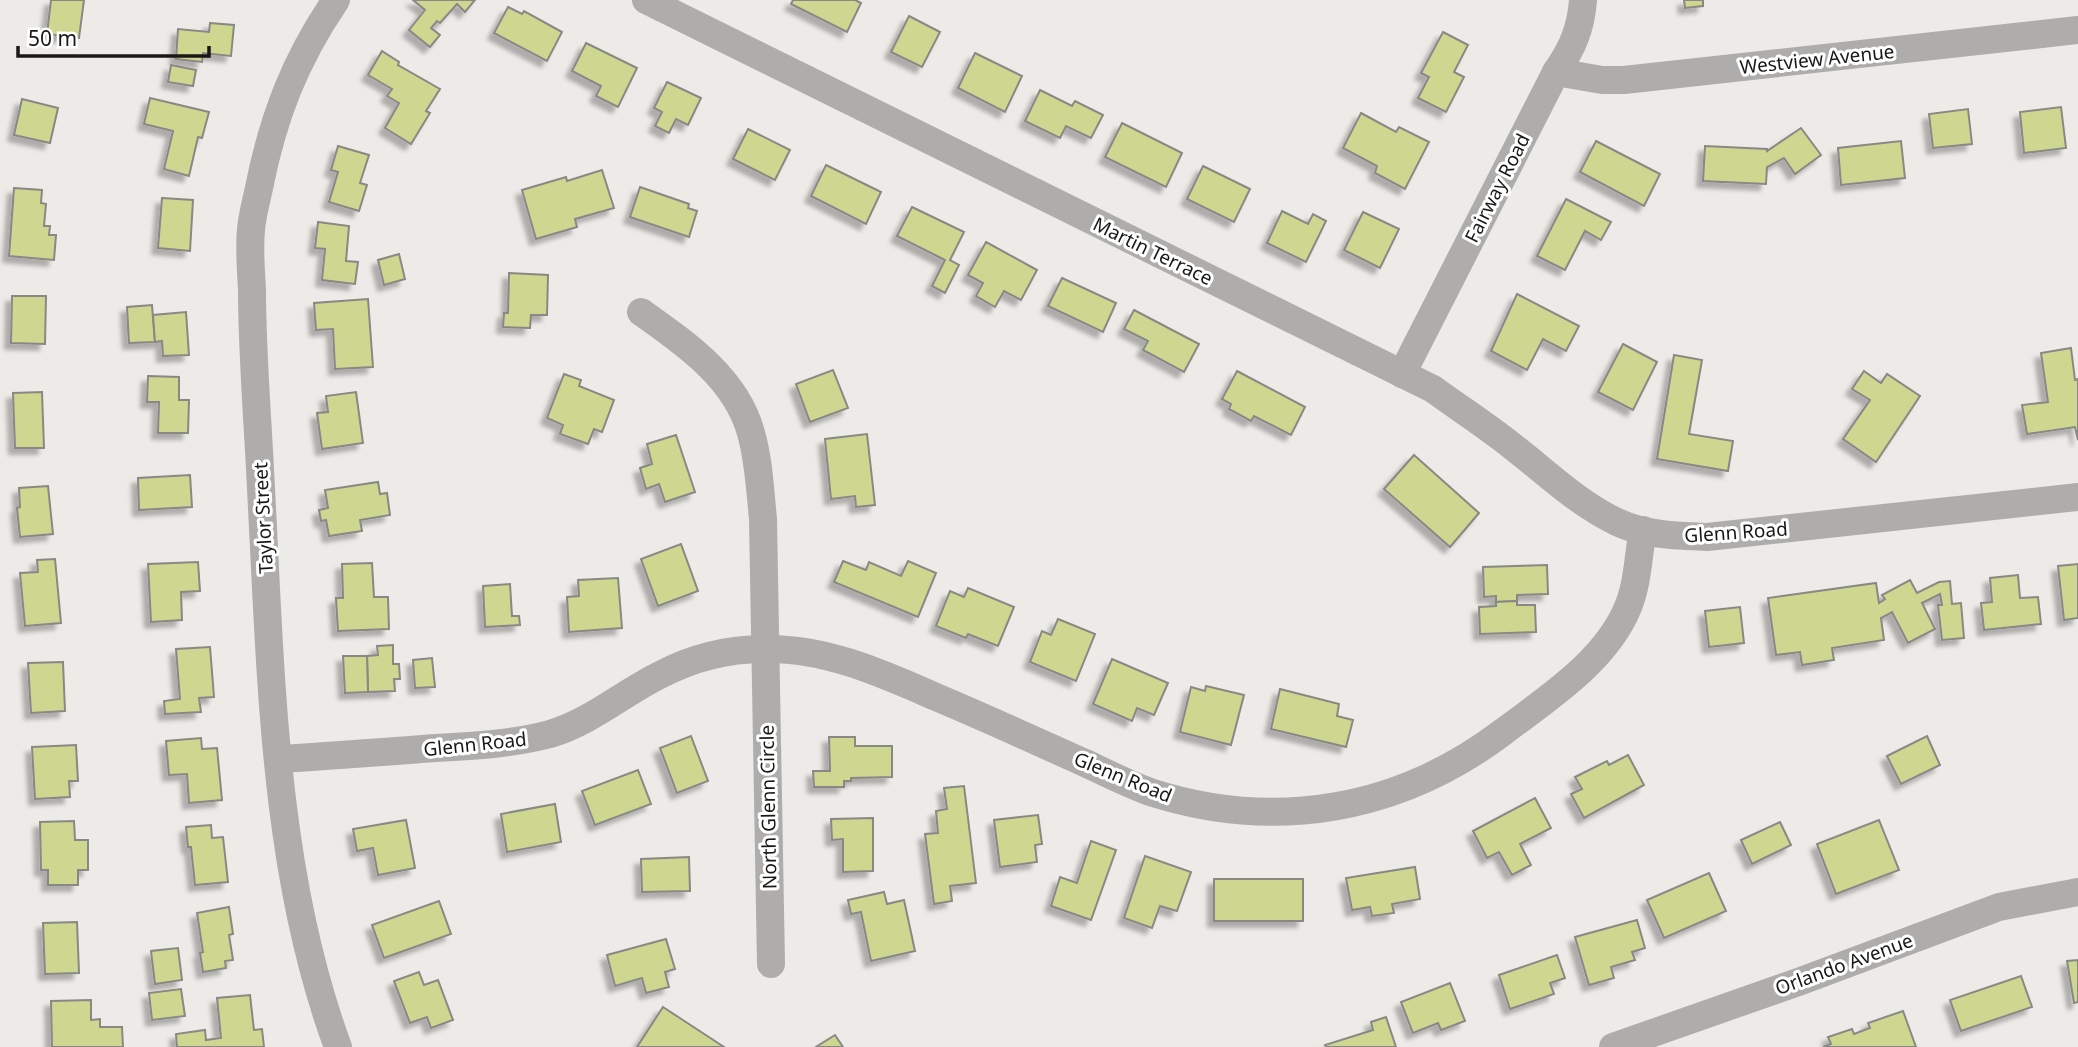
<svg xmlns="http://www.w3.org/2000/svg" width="2078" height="1047" font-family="'Noto Sans',sans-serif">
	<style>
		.building { fill: #ced790; stroke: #888885; stroke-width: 2; filter: url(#shadow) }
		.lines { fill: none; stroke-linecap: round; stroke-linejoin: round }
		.minor { stroke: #aeadac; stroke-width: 28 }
		.labels { text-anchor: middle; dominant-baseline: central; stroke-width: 6; stroke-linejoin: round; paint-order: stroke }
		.street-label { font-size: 19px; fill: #191817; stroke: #fff }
	</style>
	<defs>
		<filter id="shadow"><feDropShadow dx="-6" dy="6" stdDeviation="2" flood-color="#0004"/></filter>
	</defs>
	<rect width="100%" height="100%" fill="#ecebe8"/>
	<g class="building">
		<polygon points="51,0 84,0 79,38 47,34"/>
		<polygon points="413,0 475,0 465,12 457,4 440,23 437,21 431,28 440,35 430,47 409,30 425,10"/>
		<polygon points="793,0 855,0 861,3 847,32 791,4"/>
		<polygon points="1684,0 1703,0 1703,6 1685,8"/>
		<polygon points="508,7 522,14 524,11 562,32 547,61 494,33"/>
		<polygon points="909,16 940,32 922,67 891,52"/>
		<polygon points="210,23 234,25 231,56 203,53 202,62 176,59 178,29 209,32"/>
		<polygon points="1443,32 1468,45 1454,72 1464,77 1446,112 1418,98 1429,77 1421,73"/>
		<polygon points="586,43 637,68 618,107 596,96 601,86 572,71"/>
		<polygon points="382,51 399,62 398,65 440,89 426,111 430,113 411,144 385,128 399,103 387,96 392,89 368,75"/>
		<polygon points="975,53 1022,76 1005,112 958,88"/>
		<polygon points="171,65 196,70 193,86 168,82"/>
		<polygon points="667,82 701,98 688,125 676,119 669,133 655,126 662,112 654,108"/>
		<polygon points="1040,90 1072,106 1075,101 1103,115 1091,138 1066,126 1060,138 1025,121"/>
		<polygon points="150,98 209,112 202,138 198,137 189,176 164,169 173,131 144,124"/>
		<polygon points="22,99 58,108 50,143 14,135"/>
		<polygon points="2061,107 2066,148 2024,153 2020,112"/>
		<polygon points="1968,109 1972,144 1933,148 1929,114"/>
		<polygon points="1361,113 1396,132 1399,127 1429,142 1405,189 1375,173 1377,166 1343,148"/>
		<polygon points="1122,123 1182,153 1166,187 1105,157"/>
		<polygon points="1801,128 1821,155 1795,174 1784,158 1767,167 1766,184 1703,181 1705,146 1767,149 1767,151"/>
		<polygon points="748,129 790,150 775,180 733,159"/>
		<polygon points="1596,141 1660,174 1644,206 1580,172"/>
		<polygon points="1901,141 1905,178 1841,185 1838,148"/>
		<polygon points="338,146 369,155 360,183 367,185 359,211 329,202 338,172 331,170"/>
		<polygon points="826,165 881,192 866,224 811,196"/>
		<polygon points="1203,166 1250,189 1234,222 1187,199"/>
		<polygon points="602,170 614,208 575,219 577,227 536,239 522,190 566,177 567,181"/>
		<polygon points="640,187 689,204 688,208 697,211 689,237 630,217"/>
		<polygon points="14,188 42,190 41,203 46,204 44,226 50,226 49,235 56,235 54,260 9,256"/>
		<polygon points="162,198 193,200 190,251 158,248"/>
		<polygon points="1566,199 1611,222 1601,240 1585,231 1565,270 1537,256"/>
		<polygon points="912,207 964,232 950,260 959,265 945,293 932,286 945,260 897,236"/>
		<polygon points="1282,211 1308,224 1313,214 1326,221 1306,262 1267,243"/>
		<polygon points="1363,212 1399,229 1380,268 1344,250"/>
		<polygon points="318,222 349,226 346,261 358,262 355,284 322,280 325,249 315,248"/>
		<polygon points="986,242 1037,270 1021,300 1004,291 995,307 976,296 983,283 968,275"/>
		<polygon points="399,254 405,279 384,285 378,260"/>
		<polygon points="509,273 548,275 547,315 531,315 530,328 503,327 504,313 508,313"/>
		<polygon points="1062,278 1116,303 1103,332 1048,306"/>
		<polygon points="1517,294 1579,326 1566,351 1543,339 1527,370 1491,351"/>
		<polygon points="12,296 46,296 45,344 11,343"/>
		<polygon points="368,299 373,367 335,369 333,329 316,330 314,303"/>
		<polygon points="152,305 155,342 129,343 127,307"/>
		<polygon points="1134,310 1199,344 1184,372 1143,350 1148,341 1124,329"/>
		<polygon points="186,312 189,355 163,356 162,341 155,342 153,315"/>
		<polygon points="1623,344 1657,362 1633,410 1598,392"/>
		<polygon points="2071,348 2075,380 2078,379 2078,440 2075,427 2027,434 2022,405 2048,402 2041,353"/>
		<polygon points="1674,355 1702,360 1689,434 1733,441 1728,471 1657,459"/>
		<polygon points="833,370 848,408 810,422 796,384"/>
		<polygon points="1237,371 1305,407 1291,435 1254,416 1251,421 1229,409 1231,404 1222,399"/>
		<polygon points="1864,371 1881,383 1887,374 1920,396 1876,462 1843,439 1870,400 1852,389"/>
		<polygon points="564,374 581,380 579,386 614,400 602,432 594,429 588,444 560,434 563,425 547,418"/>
		<polygon points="148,376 179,377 179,400 189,400 188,433 158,433 159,402 147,402"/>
		<polygon points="42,392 44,448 15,448 13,393"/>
		<polygon points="356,392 363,443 322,449 317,413 328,412 326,396"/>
		<polygon points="867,434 875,505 856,507 855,496 831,499 825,439"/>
		<polygon points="676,435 695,492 665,502 659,484 646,489 640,468 652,464 647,444"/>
		<polygon points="1414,455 1479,513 1450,547 1384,489"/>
		<polygon points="190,475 192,507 139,510 138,478"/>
		<polygon points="378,482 380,494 387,493 390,515 360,520 362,531 329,536 326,520 321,521 319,510 328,508 325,490"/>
		<polygon points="48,486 53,534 20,537 17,508 20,507 19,488"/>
		<polygon points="681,544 698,591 658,606 641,559"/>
		<polygon points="55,559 61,623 25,626 20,573 38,572 37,560"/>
		<polygon points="843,561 866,570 869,562 901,576 908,561 936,573 918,617 834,582"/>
		<polygon points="198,562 200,591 181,592 182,620 151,622 148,564"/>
		<polygon points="372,563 374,597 388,597 389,629 338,631 336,598 343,598 342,564"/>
		<polygon points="2078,564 2078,618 2064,620 2058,566"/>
		<polygon points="1547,565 1548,594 1517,595 1517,601 1496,602 1496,596 1484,597 1483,567"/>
		<polygon points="2018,575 2020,598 2038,597 2041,624 1984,630 1981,603 1992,602 1990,578"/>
		<polygon points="618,578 622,628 569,632 567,597 579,596 578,580"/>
		<polygon points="1910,580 1917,593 1939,582 1950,581 1952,604 1961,603 1964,638 1942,640 1938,605 1942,605 1940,594 1922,603 1935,629 1908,643 1892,612 1881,618 1884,640 1832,648 1834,660 1802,665 1800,652 1776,655 1768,598 1876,583 1879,603 1885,599 1882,595"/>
		<polygon points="510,584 512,616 519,616 520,625 485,627 483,586"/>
		<polygon points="968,588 1014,607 998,646 968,634 966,638 936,626 950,591 964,597"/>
		<polygon points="1517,601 1517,605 1535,605 1536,632 1480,634 1479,607 1496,606 1496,602"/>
		<polygon points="1740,607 1744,643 1709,647 1705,611"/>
		<polygon points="1058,619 1095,634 1076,681 1030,662 1042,631 1051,635"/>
		<polygon points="393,645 393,664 399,664 400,679 394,679 395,691 368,692 367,656 378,655 377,646"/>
		<polygon points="210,647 214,697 199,698 201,712 165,714 164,701 180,699 176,649"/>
		<polygon points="343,656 367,656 368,692 345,693"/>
		<polygon points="432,658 435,687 415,688 413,660"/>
		<polygon points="1112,659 1168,683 1154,715 1137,708 1132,721 1093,704"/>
		<polygon points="63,662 65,711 31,713 28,663"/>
		<polygon points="1206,686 1244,695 1231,745 1180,732 1191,687 1205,691"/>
		<polygon points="1280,689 1339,704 1337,716 1353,720 1346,747 1271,729"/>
		<polygon points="691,736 708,781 677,793 660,748"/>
		<polygon points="1927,736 1940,765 1901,784 1887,756"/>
		<polygon points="829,737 855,737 855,746 892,746 892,777 851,778 851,781 844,781 844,787 814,787 813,771 830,771"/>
		<polygon points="201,738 202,749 217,748 222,800 189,803 187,774 169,775 166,741"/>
		<polygon points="76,745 78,781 69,781 70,797 35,799 32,747"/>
		<polygon points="1628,755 1644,785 1584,818 1571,794 1582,789 1575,777 1607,761 1609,765"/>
		<polygon points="638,770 651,804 595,825 582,791"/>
		<polygon points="964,786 976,883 950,886 952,901 934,904 925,834 938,833 936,811 947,809 944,788"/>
		<polygon points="1535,798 1551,828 1520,844 1531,865 1512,875 1499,852 1487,858 1473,831"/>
		<polygon points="555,804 561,842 507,852 501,814"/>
		<polygon points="1038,815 1042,844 1035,845 1037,862 1000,867 994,820"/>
		<polygon points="873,818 873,871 843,872 843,839 832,840 831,819"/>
		<polygon points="406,820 415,868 378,875 373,848 357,851 353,829"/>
		<polygon points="1879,820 1899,870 1836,894 1817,844"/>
		<polygon points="74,821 75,840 88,840 88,870 78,870 78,885 48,885 48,870 41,870 40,822"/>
		<polygon points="1780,822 1791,845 1752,864 1741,840"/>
		<polygon points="211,825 212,838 223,837 228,882 195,885 191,847 188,847 186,827"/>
		<polygon points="1091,841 1116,850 1091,920 1051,906 1060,877 1077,883"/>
		<polygon points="1145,856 1191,872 1177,911 1160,906 1152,928 1124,918"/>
		<polygon points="689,857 690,891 642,892 641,859"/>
		<polygon points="1415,867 1420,899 1392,904 1394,913 1372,916 1370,907 1352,910 1346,878"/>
		<polygon points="1709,873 1726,911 1664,938 1647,900"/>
		<rect x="1214" y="879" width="89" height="42"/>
		<polygon points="884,892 887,904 904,900 915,951 871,961 861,912 851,914 848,900"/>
		<polygon points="439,901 451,934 384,958 372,925"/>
		<polygon points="229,907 233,934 229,935 233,960 225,961 226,968 203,972 200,953 203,952 197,913"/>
		<polygon points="1637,920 1645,948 1632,952 1635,960 1611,967 1614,978 1589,985 1575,937"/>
		<polygon points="77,922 79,973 45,974 43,923"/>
		<polygon points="666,939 675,969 665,972 669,987 646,993 642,978 615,986 607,955"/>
		<polygon points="178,948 182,980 155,984 151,951"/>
		<polygon points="1557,955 1565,978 1550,983 1554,994 1510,1009 1499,975"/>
		<polygon points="2078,960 2078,1002 2074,1003 2067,961"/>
		<polygon points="419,972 424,985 438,980 453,1020 431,1028 427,1017 410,1023 394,981"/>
		<polygon points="2021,976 2032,1007 1961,1031 1950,1000"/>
		<polygon points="1450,983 1465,1021 1441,1030 1438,1023 1413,1033 1401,1002"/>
		<polygon points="181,989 185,1016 152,1020 149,993"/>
		<polygon points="250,995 254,1030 262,1029 264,1047 177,1047 176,1034 205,1030 206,1040 221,1038 217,998"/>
		<polygon points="91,1000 91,1020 100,1019 100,1027 122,1027 123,1047 52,1047 51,1001"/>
		<polygon points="663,1007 724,1047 637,1047"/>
		<polygon points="1903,1011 1916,1047 1823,1047 1831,1044 1828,1037 1852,1029 1854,1034 1870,1028 1868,1023"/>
		<polygon points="1386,1017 1396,1047 1326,1047 1325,1045 1373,1030 1371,1022"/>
		<polygon points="835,1035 843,1047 816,1047"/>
	</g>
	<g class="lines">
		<g class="minor">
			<path d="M336,0c-41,60 -63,117 -77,188 -3,14 -7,28 -8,42 -2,20 0,40 1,60 0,66 6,132 9,199 10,184 12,383 77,558"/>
			<path d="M646,0l787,389c26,19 54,37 79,57 34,26 65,57 105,76 27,13 60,14 90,15l371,-40"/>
			<polyline points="1556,72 1602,80 1624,80 2078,30"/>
			<path d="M641,312c45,32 95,66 110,121 8,28 9,57 12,86l8,445"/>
			<path d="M1402,374l154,-302c16,-23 25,-43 27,-72"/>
			<path d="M279,759c52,-3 104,-7 156,-11 39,-2 77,-4 115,-14 41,-12 73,-41 110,-59 32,-17 69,-26 105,-26 61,-1 116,24 171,48 50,21 100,44 149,66 21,10 43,21 65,29 124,40 249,19 353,-60 45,-34 103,-71 125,-125 10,-24 10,-52 15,-77"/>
			<polyline points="1613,1047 1801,981 1999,907 2078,892"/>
		</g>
	</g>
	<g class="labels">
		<g class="street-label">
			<text transform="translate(1817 59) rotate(-6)">Westview Avenue</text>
			<text transform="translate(1497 188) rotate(-63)">Fairway Road</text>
			<text transform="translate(1153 251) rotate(26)">Martin Terrace</text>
			<text transform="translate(263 518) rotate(-93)">Taylor Street</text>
			<text transform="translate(1736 532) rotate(-4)">Glenn Road</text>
			<text transform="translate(475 744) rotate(-6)">Glenn Road</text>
			<text transform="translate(1123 777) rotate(22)">Glenn Road</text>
			<text transform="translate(768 807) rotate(-91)">North Glenn Circle</text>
			<text transform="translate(1844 964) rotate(-20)">Orlando Avenue</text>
		</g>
	</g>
	<path d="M18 46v10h191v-10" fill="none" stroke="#191817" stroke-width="3.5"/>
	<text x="28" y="46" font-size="21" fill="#191817" stroke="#ffffff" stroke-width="5" paint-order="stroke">50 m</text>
</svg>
